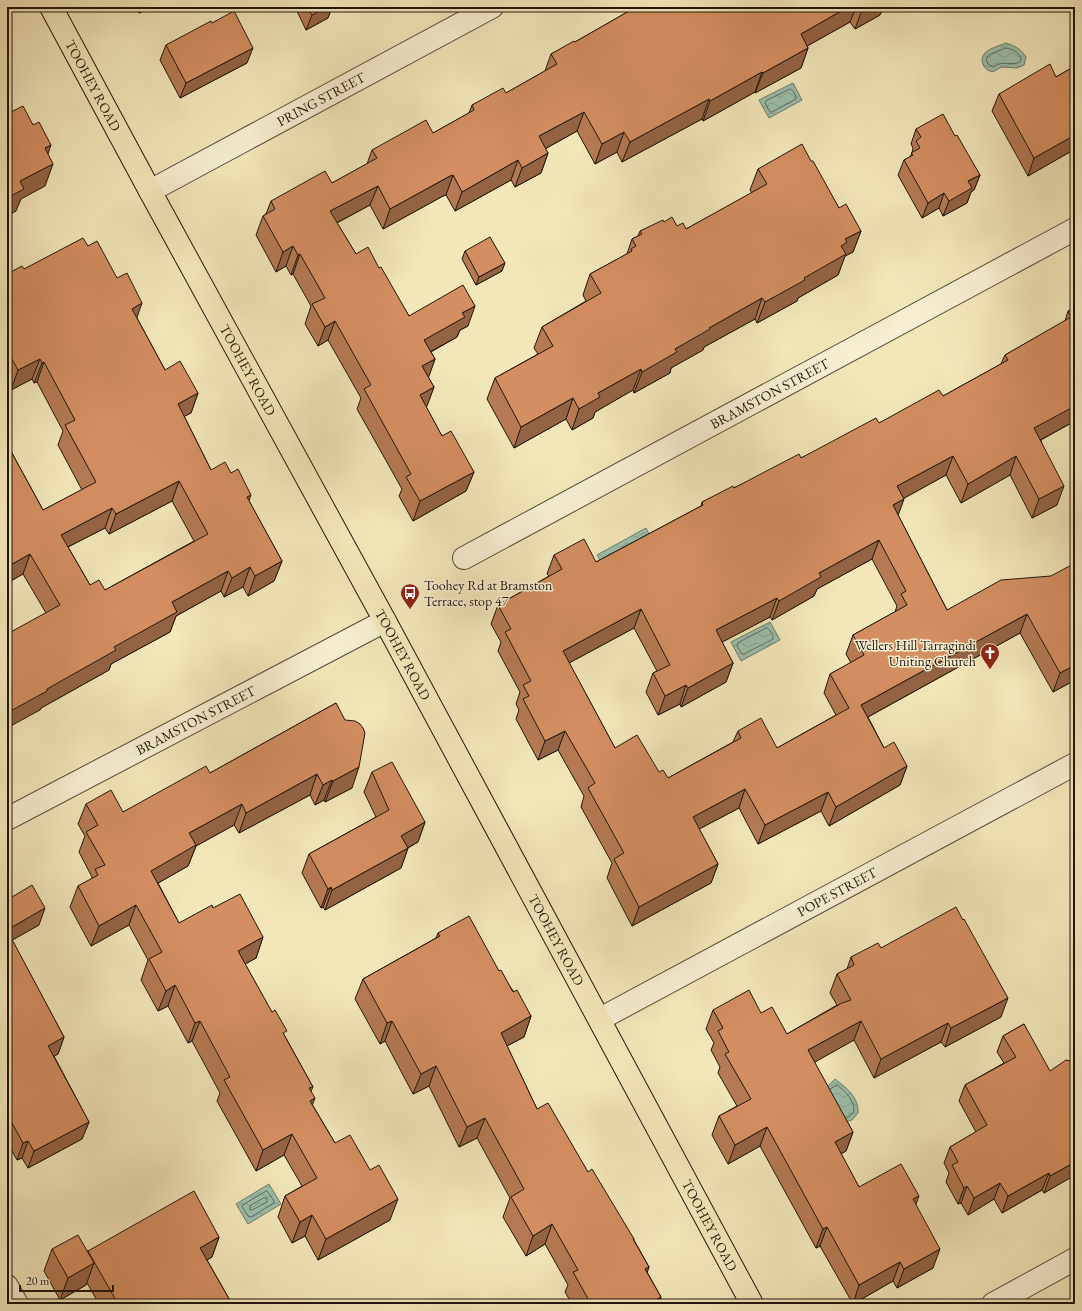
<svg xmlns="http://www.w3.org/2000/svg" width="1082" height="1311" font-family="'EB Garamond',serif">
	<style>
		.water { fill: url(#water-waves); stroke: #6a7c6c }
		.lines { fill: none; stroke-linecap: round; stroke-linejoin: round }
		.shore { stroke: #5e6b5c; stroke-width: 1 }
		.minor-casing { stroke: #554a38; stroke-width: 24 }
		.major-casing { stroke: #20160c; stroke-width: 24 }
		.minor { stroke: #f7efd2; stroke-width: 22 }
		.major { stroke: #f3e7ba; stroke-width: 22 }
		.wall { fill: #b57a53; stroke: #20160c; fill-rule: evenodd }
		.shaded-wall { fill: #946344; stroke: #20160c }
		.building { fill: #d38e61; stroke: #20160c; fill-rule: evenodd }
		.labels { text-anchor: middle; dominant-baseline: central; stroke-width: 3; stroke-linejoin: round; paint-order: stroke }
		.street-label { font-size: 14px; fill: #20160c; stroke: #f7efd2 }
		.poi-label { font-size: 14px; fill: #20160c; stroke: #f7efd2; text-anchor: start }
	</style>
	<defs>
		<pattern id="water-waves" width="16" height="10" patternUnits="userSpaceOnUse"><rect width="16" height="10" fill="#9cc0ac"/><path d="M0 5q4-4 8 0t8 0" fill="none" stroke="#86a493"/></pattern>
	</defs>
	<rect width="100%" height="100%" fill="#f3e7ba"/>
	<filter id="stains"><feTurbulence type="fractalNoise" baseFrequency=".005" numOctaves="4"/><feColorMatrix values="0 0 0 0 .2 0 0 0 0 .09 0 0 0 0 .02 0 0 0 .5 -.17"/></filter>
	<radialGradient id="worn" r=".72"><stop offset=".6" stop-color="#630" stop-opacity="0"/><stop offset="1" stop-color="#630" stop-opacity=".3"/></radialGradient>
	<g class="water">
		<path d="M1006,43c9,3 15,6 20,14l-2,8 -7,3 -15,-1c-4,1 -7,6 -12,4 -7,-2 -11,-12 -5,-18 5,-5 14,-7 21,-10z"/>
		<polygon points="793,83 802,100 769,118 759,100"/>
		<polygon points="646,528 651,538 603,565 597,555"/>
		<polygon points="770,622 780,640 741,661 731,642"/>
		<path d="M835,1079c12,9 24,19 23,34l-6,7 -10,3 -18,-33z"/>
		<polygon points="269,1184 281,1204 248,1224 236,1204"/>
	</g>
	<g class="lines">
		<g class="shore">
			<path d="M1006,48c7,1 12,4 15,10l-1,4c-11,5 -15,-3 -27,5l-5,-3 -2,-5 3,-4z"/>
			<path d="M790,89c3,0 6,7 6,10l-24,13h-2l-5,-9 1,-2z"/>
			<path d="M767,628c3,1 7,8 6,11l-29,15h-2l-5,-8 1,-3z"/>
			<path d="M830,1089l7,-4c8,6 18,16 17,26l-4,5 -4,2"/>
			<polygon points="267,1191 274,1201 274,1203 251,1217 249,1217 242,1207 243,1205"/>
			<polygon points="264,1198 267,1198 267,1202 252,1210 250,1210 250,1206"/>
		</g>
		<defs>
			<g id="minor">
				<path id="s1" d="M150,191l342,-184"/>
				<path id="s2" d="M464,558l611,-329"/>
				<path id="s3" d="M7,819l378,-198"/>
				<path id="s4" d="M600,1019l475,-255"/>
				<polyline points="7,1286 17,1304"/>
				<polyline points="993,1304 1075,1259"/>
			</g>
			<g id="major">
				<path id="s5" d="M51,7l99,184 235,430 367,683"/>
			</g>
		</defs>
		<use href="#minor" class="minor-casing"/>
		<use href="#major" class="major-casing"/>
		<use href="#minor" class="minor"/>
		<use href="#major" class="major"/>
	</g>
	<g class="wall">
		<polygon points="136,7 151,7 139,13"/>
		<polygon points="295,7 332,7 328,18 306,30"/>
		<polygon points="636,7 883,7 880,15 855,29 850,22 807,46 808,48 801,68 755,93 755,92 703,121 702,119 622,162 617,152 595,164 577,131 545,149 548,153 541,173 515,187 511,180 455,211 446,195 443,196 383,229 370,205 337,223 356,254 379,268 409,316 468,326 460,330 457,337 431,352 435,359 428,377 434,387 426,407 442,436 474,472 466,491 413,521 399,496 402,489 357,409 361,398 328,340 318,346 305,324 311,306 293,274 291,275 286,266 276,272 256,235 263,216 266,214 271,201 332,183 367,164 372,150 433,133 469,113 472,105 506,93 545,71 551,54 575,42"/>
		<polygon points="212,23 247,63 180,98 160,60 166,45"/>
		<polygon points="1075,66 1075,149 1028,176 992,111 999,94 1056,77"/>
		<polygon points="916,129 955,136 980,175 974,190 971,192 967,203 943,216 939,208 922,218 898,175 904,160 910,157 912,153 913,148 911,144"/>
		<polygon points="811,161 839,208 861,231 853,252 845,256 838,275 798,298 797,301 757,323 755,319 704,347 703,350 671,368 670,373 634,393 633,390 595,412 593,418 572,430 566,419 514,448 487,399 495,378 538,354 534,348 542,327 586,301 583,295 590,274 627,254 632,239 638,236 640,231 664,222 686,229 752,193 750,190 758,169"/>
		<path d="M88,246l49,72 28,52 33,23 -7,20 -7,3 27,54 20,3 18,28 33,60 -8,20 -26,15 -5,-9 -19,10 -3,-6 -45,25 -6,16 -59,32 -2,6 -68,38 -1,2 6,-97 -23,-39 -16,9v-139l36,66 39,-20 -24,-45 5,-14 -26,-49 -3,1 -2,-4 -21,11 -4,-7v-109l17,-5zM172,501l22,40 -89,49 -15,-5 -22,-38 37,-19 4,6z"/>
		<polygon points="465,251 502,271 476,285 462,259"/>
		<path d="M1075,308v113l-34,19 16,65 -25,13 -22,-43 -49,28 -15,-28 -42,23 -6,17 49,95 104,-34 24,104 -22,12 -33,-59 -152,84 16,31 23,18 -7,19 -71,41 -8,-15 -63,33 -19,-36 -40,21 19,35 -7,19 -79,43 -25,-48 5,-15 -31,-56 3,-11 -26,-46 -20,10 -22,-41 3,-9 -3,-6 4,-12 -22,-41 3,-9 -10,-18 7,-19 51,-29 -2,-2 7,-19 42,7 105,-56 1,-4 177,-79 64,-27 58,-32 4,-9 60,-34 3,-10zM872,559l25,47 -2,6 -42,23 -7,19 5,9 -21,11 -6,19 12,22 -59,33 -39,-17 -5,11 -65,36 -53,-30 -46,-85 65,-35 23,43 -4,2 -7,19 12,23 22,-11 1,3 45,-25 7,-19 -11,-21 48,-25 2,3 42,-24 3,-7z"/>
		<polygon points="336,703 352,788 325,802 324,800 315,805 310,795 239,833 234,825 196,846 188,866 158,883 179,923 213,908 263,937 256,958 245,964 313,1087 311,1091 312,1104 335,1143 390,1220 318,1260 305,1236 292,1243 278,1217 285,1196 302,1186 284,1155 256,1171 217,1101 220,1093 192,1041 188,1043 168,1006 158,1011 141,980 148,960 129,925 91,946 70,907 78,886 92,879 92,877 79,852 85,836 78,824 86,804 123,812 210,773"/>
		<polygon points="372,772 425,822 418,842 408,848 401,868 325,910 323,907 321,908 302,873 309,854 376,817 364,792"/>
		<polygon points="7,900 39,925 12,940 64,1037 58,1054 54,1056 89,1122 82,1139 28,1168 22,1158 17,1160 7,1142"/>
		<polygon points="438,933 499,971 531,1016 524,1037 507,1046 537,1109 588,1172 634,1239 634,1240 649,1267 647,1272 661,1297 658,1304 572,1304 565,1292 568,1285 545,1244 526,1256 503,1217 510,1198 477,1138 459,1147 429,1086 413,1094 385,1041 380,1044 355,999 363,979 436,938"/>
		<polygon points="881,948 1001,1017 945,1047 941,1042 874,1078 854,1040 814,1062 853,1132 846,1151 841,1154 859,1187 916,1205 933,1268 897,1288 893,1281 853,1304 820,1246 816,1248 760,1146 728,1164 712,1135 719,1116 737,1106 718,1073 720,1067 711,1050 714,1043 706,1029 713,1010 761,1013 787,1034 837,1005 830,993 837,974 847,969 851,957"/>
		<polygon points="1024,1024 1075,1175 1044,1193 1042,1190 1002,1213 994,1199 968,1215 961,1203 958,1204 946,1182 949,1173 944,1163 950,1147 976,1132 959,1101 965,1085 1004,1063 997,1052 1003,1036"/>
		<polygon points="219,1237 212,1257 207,1260 232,1304 99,1304 87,1283 86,1285 60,1300 44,1271 52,1249 88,1251"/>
	</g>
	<g class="shaded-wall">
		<polygon points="141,7 151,7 139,13"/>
		<polygon points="324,7 332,7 328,18 306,30 312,15"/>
		<polygon points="848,7 856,7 850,22 793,54 801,34"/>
		<polygon points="866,7 883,7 880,15 855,29 862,10"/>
		<polygon points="253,48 247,63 180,98 186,83"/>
		<polygon points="808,48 801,68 755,93 763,73"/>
		<polygon points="762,72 755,92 703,121 710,101"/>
		<polygon points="709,99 702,119 622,162 630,142"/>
		<polygon points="584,112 577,131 532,156 539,136"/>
		<polygon points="624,132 617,152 595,164 602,144"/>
		<polygon points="1075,135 1075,149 1028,176 1034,158"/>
		<polygon points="51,145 43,168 45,148"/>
		<polygon points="548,153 541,173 515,187 522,168"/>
		<polygon points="518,160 511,180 455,211 462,192"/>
		<polygon points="53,164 45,186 21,199 16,211 7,216 7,198 20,181"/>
		<polygon points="453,175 446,195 443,196 383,229 390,209 450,176"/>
		<polygon points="980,175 974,190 971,192 967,203 943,216 949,201 968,181"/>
		<polygon points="378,186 370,205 323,230 330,211"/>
		<polygon points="944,193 939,208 922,218 928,203"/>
		<polygon points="861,231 853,252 845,256 838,275 798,298 797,301 757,323 765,302 804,278 841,246 845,239"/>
		<polygon points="293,246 286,266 276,272 283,252"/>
		<polygon points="300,254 293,274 291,275 298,255"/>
		<polygon points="505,263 502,271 476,285 479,277"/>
		<polygon points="762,298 755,319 704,347 703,350 671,368 670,373 634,393 642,372 675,349 709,328"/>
		<polygon points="142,303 135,323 132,309"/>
		<polygon points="475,306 468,326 460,330 457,337 417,359 424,340 462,313"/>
		<polygon points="335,321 328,340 318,346 325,327"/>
		<polygon points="40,359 32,379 11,390 18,370"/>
		<polygon points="435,359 428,379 422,366"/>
		<polygon points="44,362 37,382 34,383 42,363"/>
		<polygon points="641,369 633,390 595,412 593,418 572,430 579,409 598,393"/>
		<polygon points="434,387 427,406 412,414 420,395"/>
		<polygon points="198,393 191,413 170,424 178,404"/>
		<polygon points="573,398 566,419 514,448 521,427"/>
		<polygon points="1075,403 1075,421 1027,447 1034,428"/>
		<polygon points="953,456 946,475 890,506 897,486"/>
		<polygon points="1016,456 1010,475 961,503 968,484"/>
		<polygon points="474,472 466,491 413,521 420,501"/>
		<polygon points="179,481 172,501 109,534 116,514"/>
		<polygon points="1064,486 1057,505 1032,518 1039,499"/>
		<polygon points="251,495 244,514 247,497"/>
		<polygon points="904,499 897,518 893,505"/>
		<polygon points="112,508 105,528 54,554 61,535"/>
		<polygon points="879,540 872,559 817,589 814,596 772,620 779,601 819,573"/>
		<polygon points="30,554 23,574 7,583 7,567"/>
		<polygon points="282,561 274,581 248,596 255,576"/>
		<polygon points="250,567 243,587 224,597 232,578"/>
		<polygon points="228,571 221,591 176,616 170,632 111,664 109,670 41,708 40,710 7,728 7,713 47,689 114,647 172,602"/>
		<polygon points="777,598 770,617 709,649 716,630"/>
		<polygon points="641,609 634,628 556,670 563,651"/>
		<polygon points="1027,614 1020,633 855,724 861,705"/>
		<polygon points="733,663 726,682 681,707 688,688"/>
		<polygon points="1075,665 1075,680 1053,692 1060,673"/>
		<polygon points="686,685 680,704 658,715 665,696"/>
		<polygon points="565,731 558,750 538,760 545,741"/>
		<polygon points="907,766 900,785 829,826 836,807"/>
		<polygon points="359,767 352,788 325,802 333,781"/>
		<polygon points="317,774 310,795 239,833 246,813"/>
		<polygon points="332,780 324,800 315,805 323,785"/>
		<polygon points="745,789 739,808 686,836 693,817"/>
		<polygon points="828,792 821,811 758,844 765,825"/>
		<polygon points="242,804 234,825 196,846 188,866 144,891 151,871 189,833"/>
		<polygon points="425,822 418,842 394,855 401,836"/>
		<polygon points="408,848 401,868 325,910 332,890"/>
		<polygon points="718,864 711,883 632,926 639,907"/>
		<polygon points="331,887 323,907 321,908 328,889"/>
		<polygon points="136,905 129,925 91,946 99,926"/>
		<polygon points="45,908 39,925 7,943 7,930"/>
		<polygon points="263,937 256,958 231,972 238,951"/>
		<polygon points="175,985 168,1006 158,1011 166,991"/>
		<polygon points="1008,998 1001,1017 945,1047 951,1028"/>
		<polygon points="531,1016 524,1037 493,1053 501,1033"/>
		<polygon points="200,1021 192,1041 188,1043 195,1023"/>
		<polygon points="392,1021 385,1041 380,1044 387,1023"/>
		<polygon points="861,1021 854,1040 801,1070 808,1050"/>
		<polygon points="948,1023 941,1042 874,1078 881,1059"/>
		<polygon points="64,1037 58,1054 42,1063 48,1046"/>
		<polygon points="436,1066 429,1086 413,1094 421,1074"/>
		<polygon points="315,1098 307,1119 310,1101"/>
		<polygon points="485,1118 477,1138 459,1147 467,1127"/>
		<polygon points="89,1122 82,1139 28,1168 34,1151"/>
		<polygon points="767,1127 760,1146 728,1164 735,1145"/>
		<polygon points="853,1132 846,1151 828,1161 835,1142"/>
		<polygon points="292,1134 284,1155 256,1171 263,1150"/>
		<polygon points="28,1141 22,1158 17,1160 23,1143"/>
		<polygon points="1075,1162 1075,1175 1044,1193 1050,1176"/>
		<polygon points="1049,1173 1042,1190 1002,1213 1008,1196"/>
		<polygon points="1000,1183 994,1199 968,1215 974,1198"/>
		<polygon points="967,1186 961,1203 958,1204 964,1188"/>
		<polygon points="919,1196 912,1215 913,1199"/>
		<polygon points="398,1199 390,1220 318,1260 326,1239"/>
		<polygon points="312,1215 305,1236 292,1243 300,1222"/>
		<polygon points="552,1224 545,1244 526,1256 533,1236"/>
		<polygon points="827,1227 820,1246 816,1248 823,1229"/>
		<polygon points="219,1237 212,1257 192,1268 200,1248"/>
		<polygon points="940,1249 933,1268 897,1288 904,1269"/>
		<polygon points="900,1262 893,1281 853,1304 859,1285"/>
		<polygon points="94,1263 86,1285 60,1300 68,1278"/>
		<polygon points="649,1267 642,1287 645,1269"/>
		<polygon points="661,1297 658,1304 648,1304"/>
	</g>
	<g class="building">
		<polygon points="307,7 327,7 312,15"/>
		<polygon points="636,7 848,7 801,34 808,48 763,73 762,72 710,101 709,99 630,142 624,132 602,144 584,112 539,136 548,153 522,168 518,160 462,192 453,175 450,176 390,209 378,186 330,211 356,254 368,247 379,268 381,267 409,316 463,285 475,306 462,313 465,317 424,340 435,359 422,366 434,387 420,395 442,436 451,431 474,472 420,501 406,477 411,474 364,389 371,385 335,321 325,327 312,304 325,298 300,254 298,255 293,246 283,252 263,216 275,209 271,201 325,171 332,183 377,158 372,150 426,120 433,133 474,110 472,105 503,88 506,93 557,64 551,54 574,41 575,42"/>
		<polygon points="860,7 866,7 862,10"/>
		<polygon points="234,11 253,48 186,83 166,45 211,21 212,23"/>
		<polygon points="1050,64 1056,77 1075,66 1075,135 1034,158 999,94"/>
		<polygon points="23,106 33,125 39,122 51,145 45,148 53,164 20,181 24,189 7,198 7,114"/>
		<polygon points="943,114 955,136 957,135 980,175 968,181 972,188 949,201 944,193 928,203 904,160 913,155 911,153 920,148 916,141 921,137 916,129"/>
		<polygon points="802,144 811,161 813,161 839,208 846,204 861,231 845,239 847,242 841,246 846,254 804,278 805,280 765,302 762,298 709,328 710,329 675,349 677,352 642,372 641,369 598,393 600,397 579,409 573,398 521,427 495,378 553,346 542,327 601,293 590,274 632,251 631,249 636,246 632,239 642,234 640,231 663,220 664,222 672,217 677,226 683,223 686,229 767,184 758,169"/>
		<polygon points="490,237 505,263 479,277 465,251"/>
		<path d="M83,238l5,8 9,-5 20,37 10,-5 15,30 -10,6 33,61 15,-9 18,32 -20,11 33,66 14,-8 6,11 7,-4 13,26 -4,2 35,64 -27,15 -5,-9 -18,11 -4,-7 -56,31 5,10 -63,35 2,3 -69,39v2l-40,22v-79l53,-29 -30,-51 -23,13v-123l36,66 53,-28 -31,-57 10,-5 -31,-58 -2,1 -2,-4 -22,11 -11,-20v-2l2,-1 -2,-3v-70l15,-8 2,3zM179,481l29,53 -103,56 -6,-10 -9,5 -29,-50 51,-27 4,6z"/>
		<path d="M1075,308v98l-41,22 30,58 -25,13 -23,-43 -48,28 -15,-28 -56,30 7,13 -11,6 54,105 54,-30 50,-4 24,-13v102l-15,8 -33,-59 -166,91 23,43 10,-6 13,24 -71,41 -8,-15 -63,33 -20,-36 -52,28 25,47 -79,43 -25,-48 10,-6 -36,-65 7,-5 -30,-52 -20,10 -22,-42 6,-3 -6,-11 8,-4 -26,-49 6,-3 -13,-24 64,-36 -8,-14 30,-16 12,23 107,-57 -1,-3 31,-16 1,2 65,-34 2,4 75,-40 3,5 60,-33 4,6 65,-36 -3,-5 66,-38 -3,-6zM879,540l27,51 -5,3 6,11 -54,30 11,20 -34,19 19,34 -72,40 -16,-30 -23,13 3,7 -73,40 -5,-8 -4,2 -22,-37 -22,13 -52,-97 78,-42 29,56 -17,8 12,23 21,-11 2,3 45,-25 -17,-33 61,-32 2,3 42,-24 -2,-4z"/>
		<polygon points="336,703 345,720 355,721 360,724 363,728 365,733 359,767 333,781 332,780 323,785 317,774 246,813 242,804 189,833 196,845 151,871 179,923 212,905 213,908 240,894 263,937 238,951 272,1012 275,1010 287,1031 283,1033 313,1087 309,1088 315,1098 310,1101 335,1143 350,1135 370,1170 379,1165 398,1199 326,1239 312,1215 300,1222 285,1196 317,1178 292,1134 263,1150 224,1080 230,1077 200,1021 195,1023 175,985 166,991 149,959 162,952 136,905 99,926 78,886 98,875 95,869 105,865 86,832 98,825 86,804 111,790 123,812 206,766 210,773"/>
		<polygon points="392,762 425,822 401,836 408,848 332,890 331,887 328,889 309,854 389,810 372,772"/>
		<polygon points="32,885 45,908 7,930 7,900"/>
		<polygon points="956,907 963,920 964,919 1008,998 951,1028 948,1023 881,1059 861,1021 808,1050 853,1132 835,1142 859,1187 901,1164 919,1196 913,1199 940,1249 904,1269 900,1262 859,1285 827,1227 823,1229 767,1127 735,1145 719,1116 751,1099 725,1054 729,1052 718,1031 723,1028 713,1010 749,990 761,1013 772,1007 787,1034 842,1003 851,1000 837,974 854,965 851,957 878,943 881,948"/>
		<polygon points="469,916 499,971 501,970 513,992 517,990 531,1016 501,1033 537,1109 548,1103 588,1172 592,1169 634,1239 633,1239 649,1267 645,1269 661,1297 648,1304 591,1304 573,1272 578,1270 552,1224 533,1236 511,1197 524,1189 485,1118 467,1127 436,1066 421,1074 392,1021 387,1023 363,979 440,936 438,933"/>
		<polygon points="7,930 64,1037 48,1046 89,1122 34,1151 28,1141 23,1143 7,1114"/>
		<polygon points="1024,1024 1050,1071 1066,1060 1075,1062 1075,1162 1050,1176 1049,1173 1008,1196 1000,1183 974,1198 967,1186 964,1188 952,1165 958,1162 950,1147 987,1125 965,1085 1016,1057 1003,1036"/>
		<polygon points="194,1191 219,1237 200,1248 232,1304 118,1304 88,1251"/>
		<polygon points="78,1235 94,1263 68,1278 52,1249"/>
	</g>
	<defs>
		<symbol id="bus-pin" viewBox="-11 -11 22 30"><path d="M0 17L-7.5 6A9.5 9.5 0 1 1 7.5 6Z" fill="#8f2418" stroke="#f7efd2"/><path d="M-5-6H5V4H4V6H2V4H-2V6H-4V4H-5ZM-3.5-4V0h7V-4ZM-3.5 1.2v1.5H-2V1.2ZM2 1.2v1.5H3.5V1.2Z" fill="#fff"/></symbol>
		<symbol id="church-pin" viewBox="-11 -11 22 30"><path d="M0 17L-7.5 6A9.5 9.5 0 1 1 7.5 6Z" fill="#8f2418" stroke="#f7efd2"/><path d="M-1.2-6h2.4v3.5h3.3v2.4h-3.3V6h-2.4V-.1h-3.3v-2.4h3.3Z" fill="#fff"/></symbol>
	</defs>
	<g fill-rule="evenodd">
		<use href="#bus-pin" x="399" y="582" width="22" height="30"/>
		<use href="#church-pin" x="979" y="642" width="22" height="30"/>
	</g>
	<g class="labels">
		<g class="street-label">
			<text stroke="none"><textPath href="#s5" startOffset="89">TOOHEY ROAD</textPath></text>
			<text stroke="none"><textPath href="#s1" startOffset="194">PRING STREET</textPath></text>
			<text stroke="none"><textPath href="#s5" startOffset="413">TOOHEY ROAD</textPath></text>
			<text stroke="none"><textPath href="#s2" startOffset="347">BRAMSTON STREET</textPath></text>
			<text stroke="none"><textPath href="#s5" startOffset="737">TOOHEY ROAD</textPath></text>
			<text stroke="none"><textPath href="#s3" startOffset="213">BRAMSTON STREET</textPath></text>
			<text stroke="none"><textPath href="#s4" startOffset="269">POPE STREET</textPath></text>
			<text stroke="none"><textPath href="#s5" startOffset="1061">TOOHEY ROAD</textPath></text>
			<text stroke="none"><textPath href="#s5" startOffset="1385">TOOHEY ROAD</textPath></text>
		</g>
		<g class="poi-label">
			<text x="424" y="585">Toohey Rd at Bramston<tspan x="424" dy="16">Terrace, stop 47</tspan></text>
			<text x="976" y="645" text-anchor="end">Wellers Hill Tarragindi<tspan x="976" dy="16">Uniting Church</tspan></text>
		</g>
	</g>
	<rect width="1082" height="1311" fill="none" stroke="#f3e7ba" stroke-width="24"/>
	<rect x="8" y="8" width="1066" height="1295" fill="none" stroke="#20160c" stroke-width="2"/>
	<rect x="12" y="12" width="1058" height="1287" fill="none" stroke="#20160c"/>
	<path d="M20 1285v6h93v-6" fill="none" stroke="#20160c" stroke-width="2"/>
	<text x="26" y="1285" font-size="12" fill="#20160c" stroke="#f7efd2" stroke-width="3" paint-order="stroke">20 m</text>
	<rect width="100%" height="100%" filter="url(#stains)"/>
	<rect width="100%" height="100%" fill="url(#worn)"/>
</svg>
